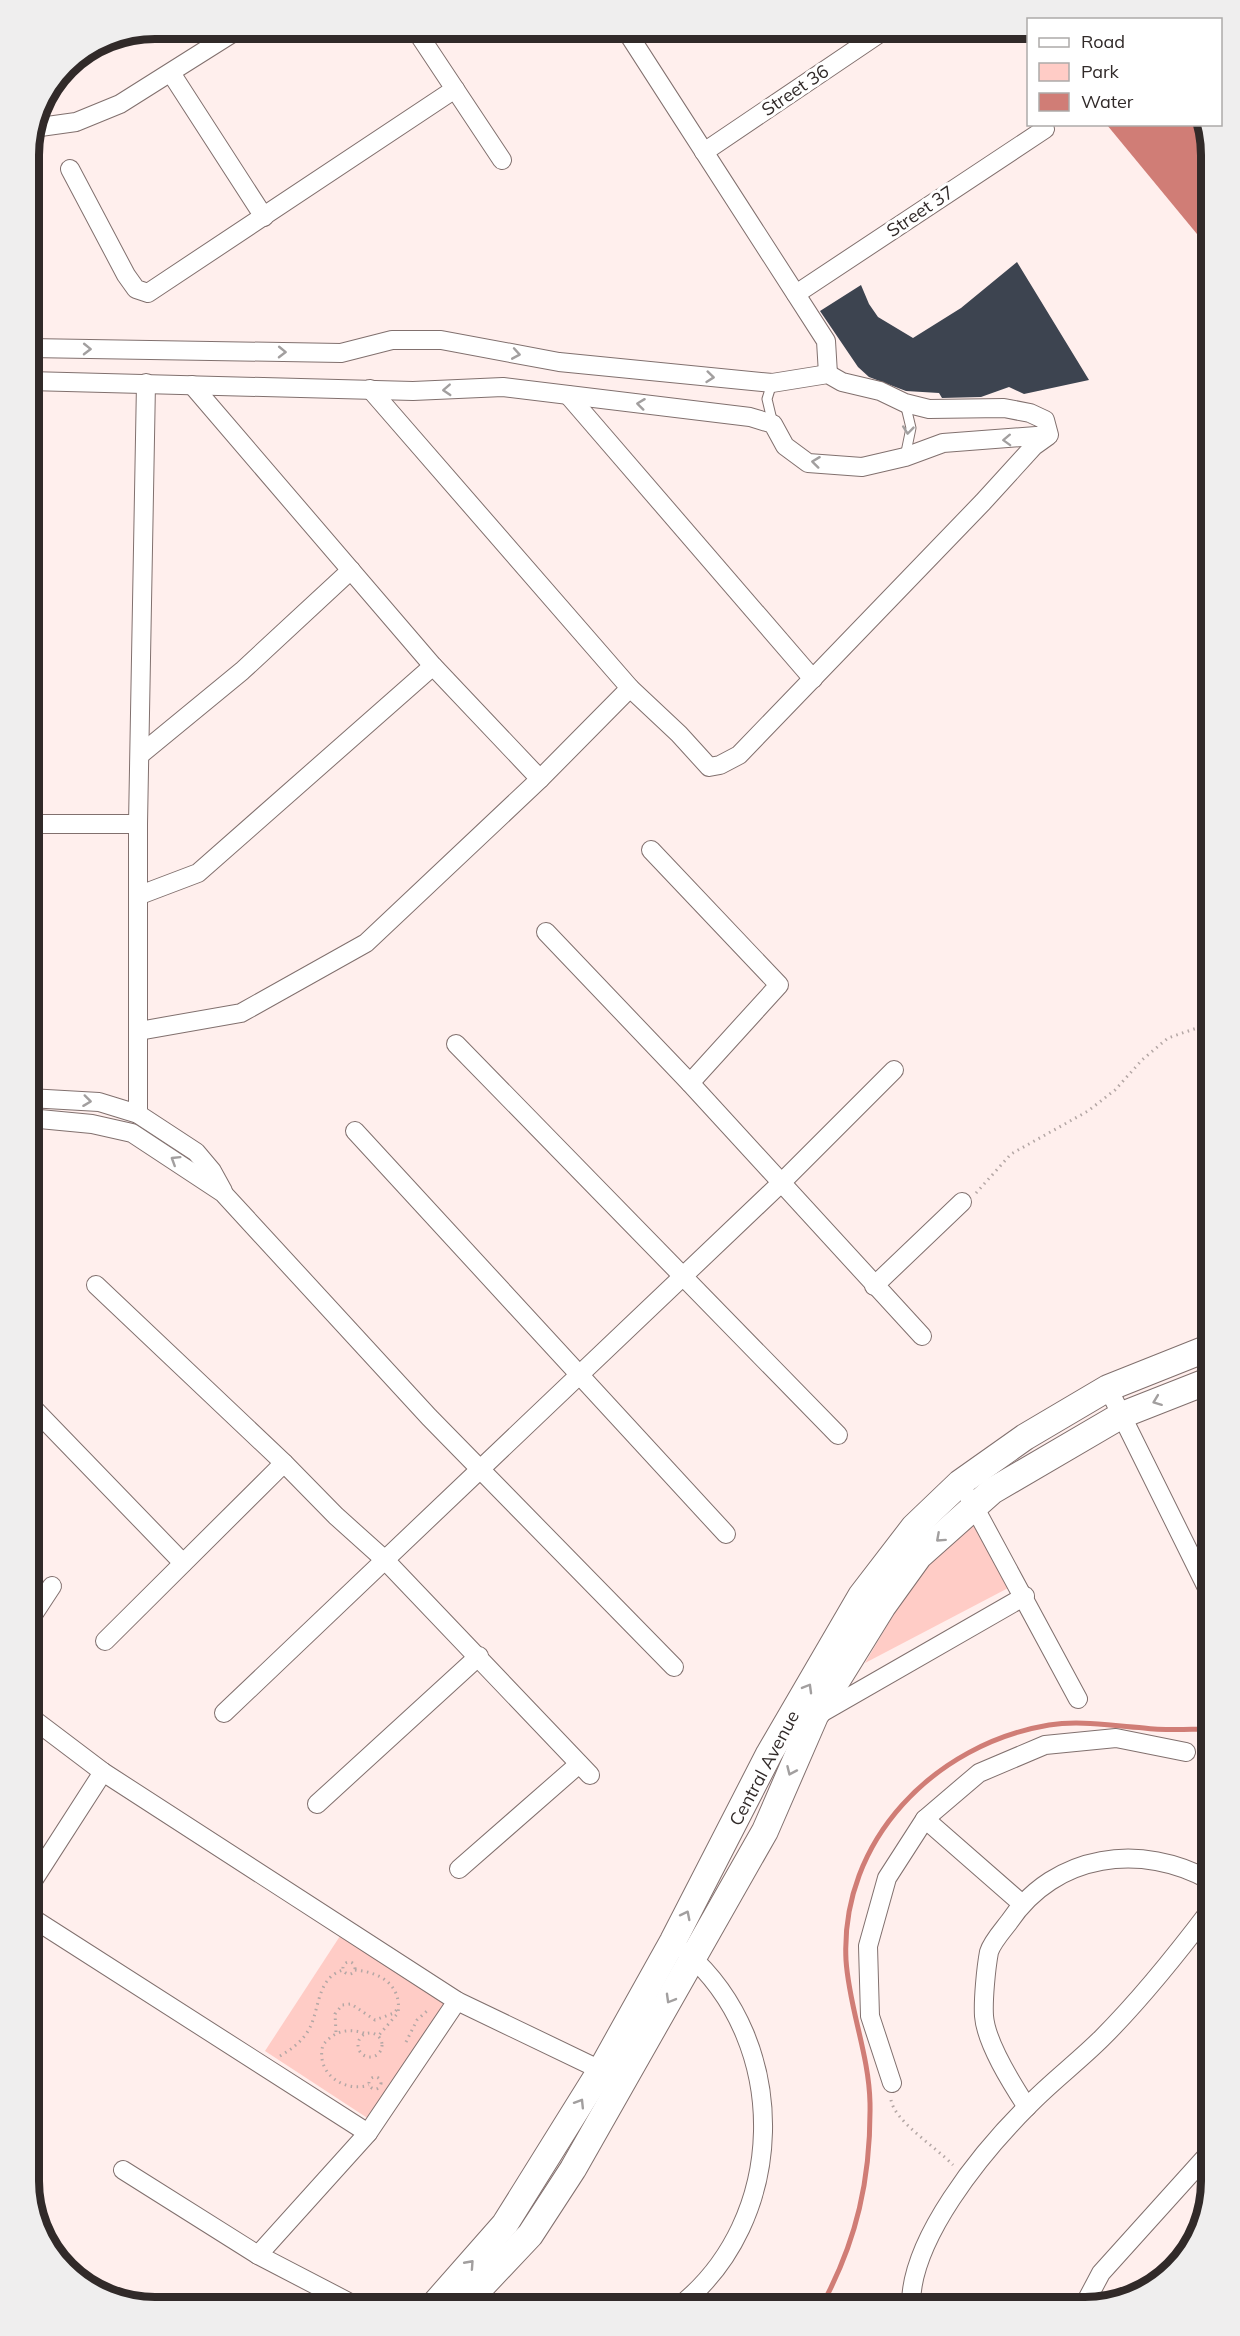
<svg xmlns="http://www.w3.org/2000/svg" width="1240" height="2336" font-family="Mulish,sans-serif">
	<style>
		.green { fill: #ffccc6 }
		.water { fill: #d07d76 }
		.lines { fill: none; stroke-linecap: round; stroke-linejoin: round }
		.stream { stroke: #d07d76; stroke-width: 5 }
		.building { fill: #3d4450 }
		.lane-casing { stroke: #81706e; stroke-width: 11 }
		.street-casing { stroke: #81706e; stroke-width: 20 }
		.secondary-casing { stroke: #81706e; stroke-width: 28 }
		.path { stroke: #b4a7a5; stroke-width: 3; stroke-dasharray: 1.5 4.5; stroke-linecap: butt }
		.lane { stroke: #fff; stroke-width: 9 }
		.street { stroke: #fff; stroke-width: 18 }
		.secondary { stroke: #fff; stroke-width: 26 }
		.oneway { stroke: #a29f9f }
		.labels { text-anchor: middle; dominant-baseline: central; stroke-width: 6; stroke-linejoin: round; paint-order: stroke }
		.street-label { font-size: 18px; fill: #312a29; stroke: #fff }
		.rim { fill: none; stroke: #312a29; stroke-width: 8 }
	</style>
	<rect width="100%" height="100%" fill="#ffefed"/>
	<g class="green">
		<polygon points="973,1514 1012,1586 865,1663 914,1580"/>
		<polygon points="342,1933 449,2003 372,2121 265,2051"/>
	</g>
	<polygon class="water" points="1107,125 1205,125 1211,155 1211,251"/>
	<g class="lines">
		<path class="stream" d="M821,2307c36,-66 50,-129 49,-204 -1,-49 -21,-95 -24,-143 -6,-120 89,-216 203,-235 32,-5 63,1 95,3 22,3 45,1 67,1"/>
	</g>
	<polygon class="building" points="1017,262 1089,380 1024,394 1009,387 981,397 942,398 939,393 906,391 869,377 858,367 820,311 861,285 869,304 878,317 913,338 961,308"/>
	<g class="lines">
		<defs>
			<g id="lane">
				<polyline points="772,383 767,399 773,424"/>
				<polyline points="905,457 911,428 905,403"/>
			</g>
			<g id="street">
				<polyline points="415,29 502,160"/>
				<polyline points="625,29 826,341 828,374"/>
				<polyline points="171,73 264,217"/>
				<polyline points="33,128 76,122 120,104 239,29"/>
				<polyline points="704,152 886,29"/>
				<polyline points="70,169 126,275 136,289 148,293 455,89"/>
				<polyline points="796,294 1045,129"/>
				<polyline points="29,381 413,391 503,387 750,417 773,424 785,446 808,463 862,467 905,457 943,443 1049,435 1045,420 1030,413 1004,408 929,409 905,403 880,391 842,382 828,374 772,383 559,362 441,340 392,340 341,353 29,348"/>
				<polyline points="192,385 433,666 540,779"/>
				<polyline points="568,395 813,679"/>
				<polyline points="630,688 679,734 709,767 720,765 739,755 983,502 1034,446 1048,436"/>
				<polyline points="141,754 242,671 351,570"/>
				<polyline points="29,824 138,824"/>
				<polyline points="651,850 779,985 690,1083"/>
				<polyline points="140,895 198,873 433,666"/>
				<polyline points="546,932 690,1083 922,1336"/>
				<polyline points="139,1031 241,1013 366,943 540,779 630,688 370,389"/>
				<polyline points="456,1044 838,1435"/>
				<polyline points="29,1098 99,1102 138,1114 196,1152 212,1171 223,1191"/>
				<polyline points="138,1114 138,824 146,383"/>
				<polyline points="29,1118 92,1124 132,1133 223,1193 429,1417 674,1667"/>
				<polyline points="355,1131 726,1534"/>
				<polyline points="96,1285 284,1463 336,1516 385,1560 590,1775"/>
				<polyline points="874,1286 962,1202"/>
				<polyline points="1108,1388 1211,1596"/>
				<polyline points="36,1411 183,1563"/>
				<polyline points="969,1497 1078,1699"/>
				<polyline points="29,1621 52,1586"/>
				<polyline points="105,1641 284,1463"/>
				<polyline points="224,1713 781,1183 894,1070"/>
				<polyline points="29,1716 103,1772 457,2001 611,2075"/>
				<polyline points="816,1716 1025,1596"/>
				<polyline points="317,1804 479,1656"/>
				<polyline points="925,1819 1021,1903"/>
				<polyline points="459,1869 579,1764"/>
				<polyline points="29,1887 103,1772"/>
				<polyline points="29,1916 368,2133"/>
				<polyline points="892,2083 870,2016 868,1946 887,1878 925,1819 979,1773 1045,1745 1116,1738 1186,1752"/>
				<path d="M1027,2107c-15,-23 -41,-64 -43,-91 -1,-16 2,-48 5,-64 3,-10 14,-22 20,-30 46,-69 133,-80 202,-41"/>
				<polyline points="123,2170 258,2255 358,2307"/>
				<polyline points="258,2255 368,2133 457,2001"/>
				<path d="M678,2307c110,-86 114,-263 8,-355"/>
				<path d="M911,2307c-2,-67 71,-155 117,-201 23,-24 50,-44 74,-68 40,-40 75,-84 109,-129"/>
				<polyline points="1083,2307 1101,2273 1211,2151"/>
			</g>
			<g id="secondary">
				<polyline points="432,2307 505,2224 601,2070 673,1941 769,1754 861,1596 914,1527 960,1483 1025,1437 1108,1388 1211,1347"/>
				<polyline points="462,2307 530,2235 573,2169 765,1831 815,1716 883,1606 919,1556 992,1491 1122,1415 1211,1380"/>
			</g>
		</defs>
		<use href="#lane" class="lane-casing"/>
		<use href="#street" class="street-casing"/>
		<use href="#secondary" class="secondary-casing"/>
		<g class="path">
			<polyline points="976,1193 1011,1154 1088,1111 1115,1090 1142,1060 1168,1038 1197,1028 1211,1016"/>
			<circle cx="349" cy="1968" r="6"/>
			<path d="M355,1970c25,2 47,15 43,43l-19,22"/>
			<polyline points="336,2032 335,2014 342,2005 351,2004 375,2020 394,2013 398,2008"/>
			<circle cx="370" cy="2045" r="12"/>
			<path d="M364,2033c-17,-5 -30,-2 -41,12 -8,28 21,48 46,40"/>
			<polyline points="406,2042 417,2020 429,2009"/>
			<path d="M280,2056c10,-6 19,-12 26,-22 15,-20 8,-55 37,-64"/>
			<circle cx="375" cy="2083" r="6"/>
			<path d="M891,2100c4,22 45,47 62,65"/>
		</g>
		<use href="#lane" class="lane"/>
		<use href="#street" class="street"/>
		<use href="#secondary" class="secondary"/>
	</g>
	<defs><path id="oneway-chevron" d="M-2-3.5L2.5 0L-2 3.5" fill="none" stroke-width="1.6" stroke-linecap="round" stroke-linejoin="round" transform="scale(1.5)"/></defs>
	<g class="oneway">
		<use href="#oneway-chevron" transform="translate(87 349) rotate(1)"/>
		<use href="#oneway-chevron" transform="translate(282 352) rotate(1)"/>
		<use href="#oneway-chevron" transform="translate(516 354) rotate(10)"/>
		<use href="#oneway-chevron" transform="translate(710 377) rotate(6)"/>
		<use href="#oneway-chevron" transform="translate(447 390) rotate(177)"/>
		<use href="#oneway-chevron" transform="translate(641 404) rotate(-173)"/>
		<use href="#oneway-chevron" transform="translate(908 430) rotate(96)"/>
		<use href="#oneway-chevron" transform="translate(1007 440) rotate(178)"/>
		<use href="#oneway-chevron" transform="translate(816 462) rotate(-173)"/>
		<use href="#oneway-chevron" transform="translate(87 1101) rotate(7)"/>
		<use href="#oneway-chevron" transform="translate(175 1160) rotate(-148)"/>
		<use href="#oneway-chevron" transform="translate(1157 1401) rotate(159)"/>
		<use href="#oneway-chevron" transform="translate(940 1538) rotate(138)"/>
		<use href="#oneway-chevron" transform="translate(808 1688) rotate(-60)"/>
		<use href="#oneway-chevron" transform="translate(791 1771) rotate(114)"/>
		<use href="#oneway-chevron" transform="translate(686 1915) rotate(-63)"/>
		<use href="#oneway-chevron" transform="translate(670 1999) rotate(120)"/>
		<use href="#oneway-chevron" transform="translate(580 2103) rotate(-58)"/>
		<use href="#oneway-chevron" transform="translate(470 2264) rotate(-48)"/>
	</g>
	<g class="labels">
		<g class="street-label">
			<text transform="translate(795 90) rotate(-34)">Street 36</text>
			<text transform="translate(920 211) rotate(-34)">Street 37</text>
			<text transform="translate(764 1768) rotate(-62)">Central Avenue</text>
		</g>
	</g>
	<path d="M0 0H1240V2336H0ZM155 39H1085A116 116 0 0 1 1201 155V2181A116 116 0 0 1 1085 2297H155A116 116 0 0 1 39 2181V155A116 116 0 0 1 155 39Z" fill="#efeeee" fill-rule="evenodd"/>
	<path class="rim" d="M155 39H1085A116 116 0 0 1 1201 155V2181A116 116 0 0 1 1085 2297H155A116 116 0 0 1 39 2181V155A116 116 0 0 1 155 39Z"/>
	<rect x="1027" y="18" width="195" height="108" fill="#ffffff" stroke="#adaaa9" stroke-width="1.5"/>
	<rect x="1039" y="38" width="30" height="9" fill="#ffffff" stroke="#adaaa9" stroke-width="1.5"/>
	<text x="1081" y="48" font-size="18" fill="#312a29">Road</text>
	<rect x="1039" y="63" width="30" height="18" fill="#ffccc6" stroke="#adaaa9" stroke-width="1.5"/>
	<text x="1081" y="78" font-size="18" fill="#312a29">Park</text>
	<rect x="1039" y="93" width="30" height="18" fill="#d07d76" stroke="#adaaa9" stroke-width="1.5"/>
	<text x="1081" y="108" font-size="18" fill="#312a29">Water</text>
</svg>
